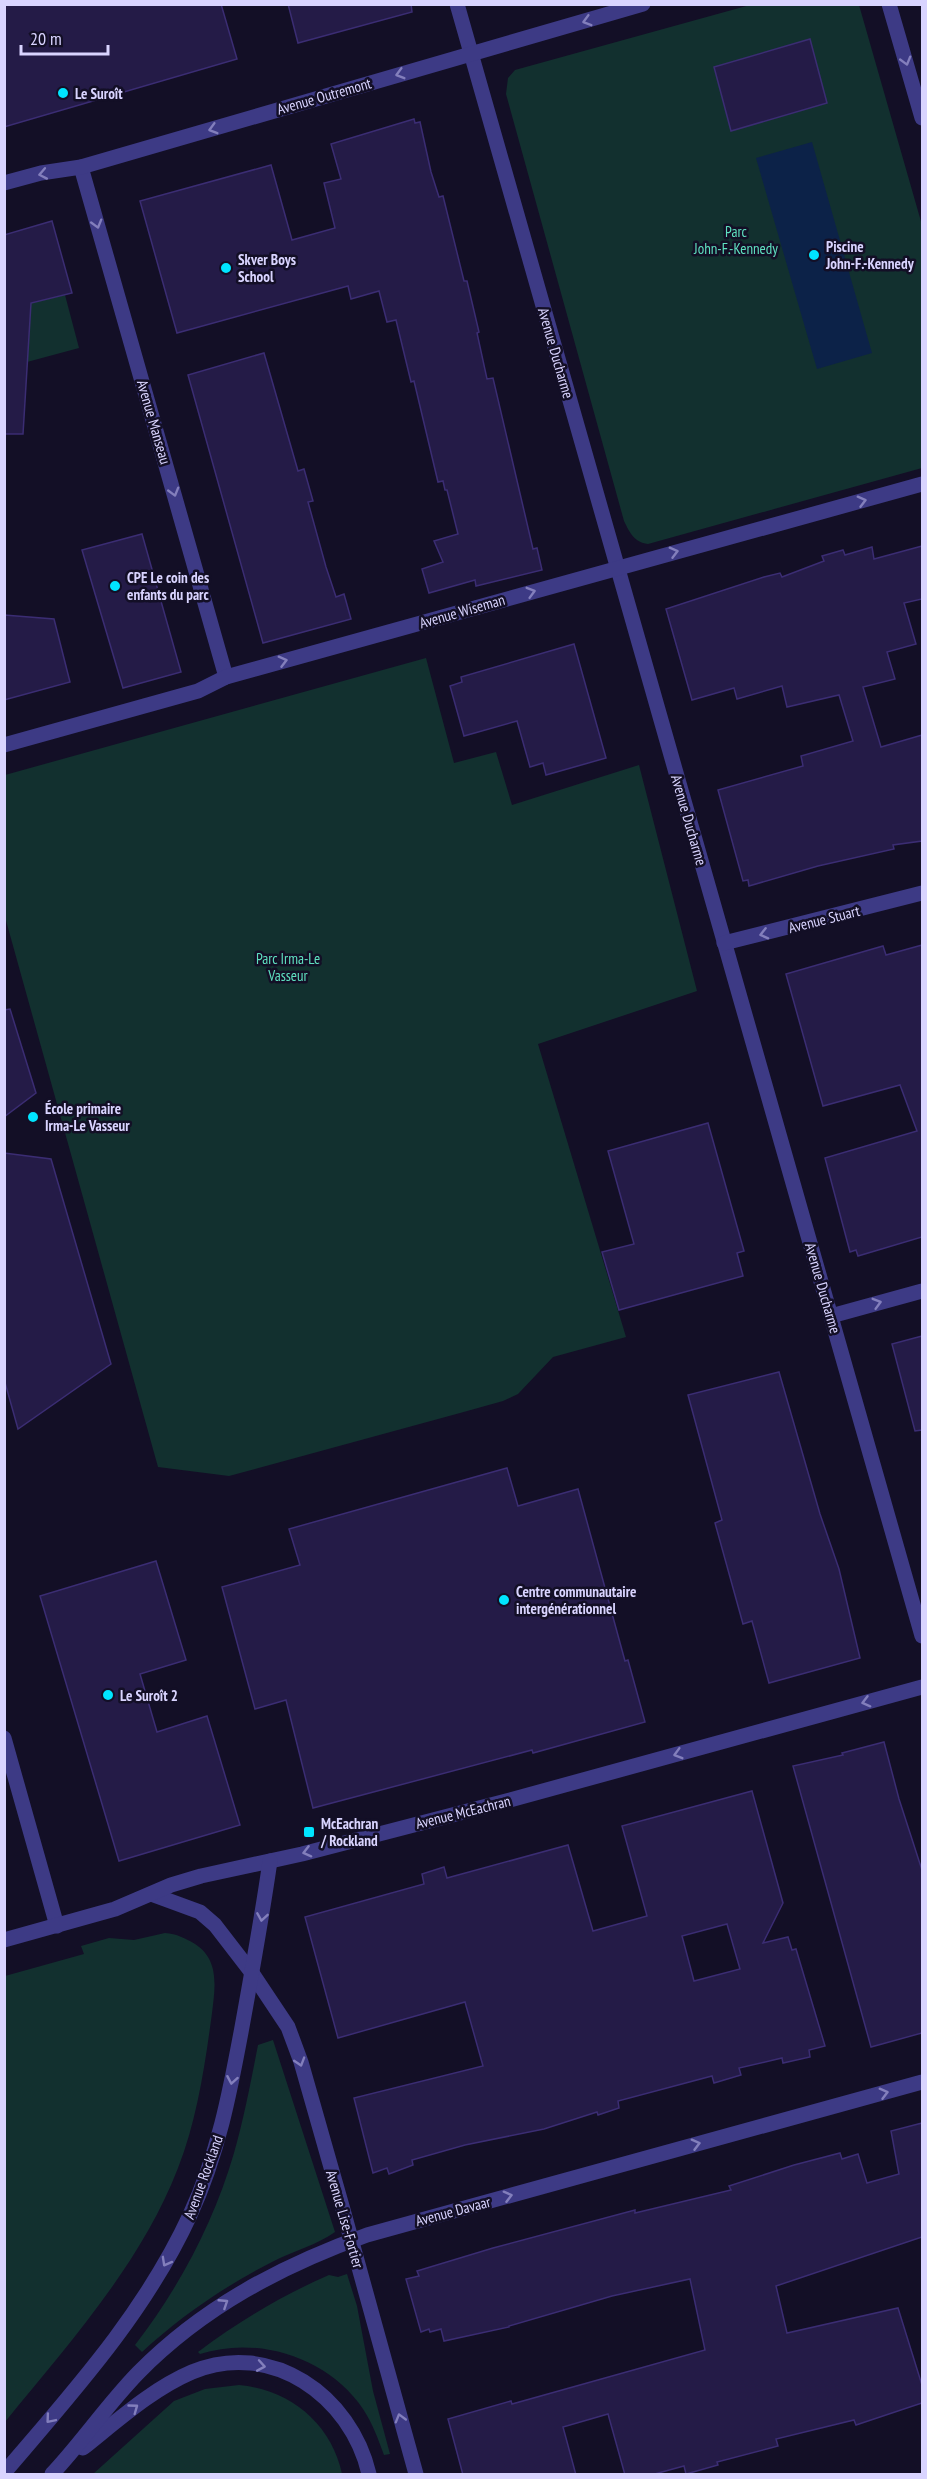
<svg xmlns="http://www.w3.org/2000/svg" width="927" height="2479" font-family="'PT Sans Narrow',sans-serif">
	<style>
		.green { fill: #12302f }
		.water { fill: #0c2248 }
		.building { fill: #241b47; stroke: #3b2d73; stroke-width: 1.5; fill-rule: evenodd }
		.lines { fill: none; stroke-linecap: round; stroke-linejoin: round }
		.minor { stroke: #3d3a85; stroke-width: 15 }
		.oneway { stroke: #837fbc }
		.poi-dot { fill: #00e5ff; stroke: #130f26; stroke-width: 2 }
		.labels { text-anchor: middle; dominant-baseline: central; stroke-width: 5; stroke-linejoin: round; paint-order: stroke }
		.poi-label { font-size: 15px; font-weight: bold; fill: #d9d4ff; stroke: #130f26; text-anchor: start }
		.street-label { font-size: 15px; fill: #d9d4ff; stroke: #130f26 }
		.park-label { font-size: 15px; fill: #5fe0c0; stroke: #130f26 }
	</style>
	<rect width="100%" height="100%" fill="#130f26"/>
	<g class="green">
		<path d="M750,5h109l63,220v243l-274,76c-14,-2 -18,-11 -24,-23l-118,-427 2,-16 7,-8z"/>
		<polygon points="65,295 79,348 27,362 31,303"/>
		<polygon points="426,658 454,763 496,752 512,805 639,765 697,991 538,1044 626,1337 553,1357 518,1394 503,1401 460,1413 229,1476 158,1467 5,917 5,775"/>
		<path d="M165,1933c12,1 20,5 30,11 25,16 20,44 17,69 -7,52 -15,107 -34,155 -37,96 -109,175 -173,254v-446l79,-22 -3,-8 28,-8 25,2z"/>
		<path d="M273,2040l62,192c-16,12 -44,20 -63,30 -47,24 -91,54 -130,90l-7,-7c44,-57 79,-123 99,-192 10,-35 17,-72 24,-108z"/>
		<path d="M347,2274l10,32 16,85 17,63 -6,1c-6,-16 -11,-31 -21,-46 -34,-51 -105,-74 -163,-55l-2,-2c41,-31 85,-57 131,-77l9,2z"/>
		<path d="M239,2385c51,5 92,38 103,89h-249l81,-73 31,-12z"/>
	</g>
	<polygon class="water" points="812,142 872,353 817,369 756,158"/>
	<g class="building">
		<polygon points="4,4 221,4 237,59 4,127"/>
		<polygon points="288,4 411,4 412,12 298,43"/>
		<polygon points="810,39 827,103 731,131 714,67"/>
		<polygon points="414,119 415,123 420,122 431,172 439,197 443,196 464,281 467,281 479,332 477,333 487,379 493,378 533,549 537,548 542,570 476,586 475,580 429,593 422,569 443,562 434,541 458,534 447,490 445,490 443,481 438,482 414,381 411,382 396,320 387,322 379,291 351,299 348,286 177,333 140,201 271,165 292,240 335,228 324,183 341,179 331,144"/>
		<polygon points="52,221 72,293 31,303 23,434 4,434 4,235"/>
		<polygon points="264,353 298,471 304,469 313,501 308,502 326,567 336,597 344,594 351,619 263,643 188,375"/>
		<polygon points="142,534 181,672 123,688 82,550"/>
		<polygon points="922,546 922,599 904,603 916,644 887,652 895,679 863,687 881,747 922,735 922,841 893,845 894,849 818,866 749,886 748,880 743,881 718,790 803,766 801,756 853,741 839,695 787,707 782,686 737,699 734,688 692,700 666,609 764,577 780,573 782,577 824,561 822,556 843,550 845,555 872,547 874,559"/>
		<polygon points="4,615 54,619 70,682 4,700"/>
		<polygon points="574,644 606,758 546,775 543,763 530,767 517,721 464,736 450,686 462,682 461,677"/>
		<polygon points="922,945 922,1237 858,1256 856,1250 850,1252 825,1158 917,1131 900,1085 823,1106 786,974 883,946 886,955"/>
		<polygon points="10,1009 36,1093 4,1117 4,1010"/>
		<polygon points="708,1123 744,1251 737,1253 743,1276 619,1310 602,1252 634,1244 608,1151"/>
		<polygon points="4,1153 51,1159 111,1364 18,1429 4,1379"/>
		<polygon points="922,1336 922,1430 915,1431 892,1344"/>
		<polygon points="779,1372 820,1514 839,1569 860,1658 769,1683 752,1621 743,1624 715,1523 722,1520 688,1395"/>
		<polygon points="507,1468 518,1506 578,1489 625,1661 628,1660 645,1722 533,1753 532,1750 313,1808 286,1700 255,1709 222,1587 300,1565 289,1529"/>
		<polygon points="156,1561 186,1660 140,1674 157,1732 207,1716 240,1825 119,1861 40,1596"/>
		<polygon points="884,1742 899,1799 922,1870 922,2033 871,2047 793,1766 843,1755 842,1753"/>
		<path d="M752,1791l31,112 -20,40 25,-6 4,13 4,-1 29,97 -16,4 1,7 -27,6 -1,-5 -43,10 2,7 -27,8 -2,-7 -94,25 1,7 -21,7 -1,-3 -53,17 -79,16 -53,15 1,5 -24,9 -2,-6 -14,5 -19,-75 129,-32 -18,-64 -127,36 -33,-121 119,-33 -2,-10 22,-7 3,11 121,-33 25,86 54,-15 -25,-90zM727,1924l13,45 -46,12 -12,-45z"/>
		<polygon points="922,2123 922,2237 776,2286 787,2333 898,2308 922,2385 922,2403 856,2425 854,2420 776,2439 778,2446 717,2462 718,2465 686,2474 684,2466 651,2475 625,2475 608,2414 563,2427 576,2475 463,2475 448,2419 511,2401 512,2404 705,2350 690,2279 612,2296 509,2326 509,2327 444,2341 441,2329 430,2332 429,2329 421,2332 406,2279 419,2276 417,2271 493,2248 635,2210 635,2213 731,2190 729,2186 794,2165 840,2153 842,2159 858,2154 867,2183 899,2174 891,2131"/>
	</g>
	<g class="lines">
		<g class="minor">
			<polyline points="457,4 922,1636"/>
			<polyline points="889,4 922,118"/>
			<polyline points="81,167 226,677"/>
			<polyline points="4,183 41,173 81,167 643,4"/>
			<polyline points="4,745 198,691 226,677 255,669 922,484"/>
			<polyline points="724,943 922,893"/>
			<polyline points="831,1316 922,1291"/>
			<polyline points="4,1738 57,1926"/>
			<polyline points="151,1894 200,1912 215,1925 252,1973 288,2027 301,2062 342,2206 416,2474"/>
			<polyline points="4,1940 115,1909 171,1885 201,1876 302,1854 510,1800 922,1687"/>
			<path d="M83,2448c34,-27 69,-59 109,-76 79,-33 159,24 177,102"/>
			<path d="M4,2473c69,-81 141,-160 186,-258 28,-60 40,-123 52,-188 10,-55 20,-110 28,-166"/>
			<path d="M52,2474c30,-32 55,-69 86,-101 65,-66 143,-107 229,-138l555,-153"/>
		</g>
	</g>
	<defs><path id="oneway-chevron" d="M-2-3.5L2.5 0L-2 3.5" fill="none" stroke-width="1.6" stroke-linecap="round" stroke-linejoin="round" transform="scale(1.5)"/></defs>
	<g class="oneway">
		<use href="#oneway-chevron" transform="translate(587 21) rotate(164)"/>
		<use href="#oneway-chevron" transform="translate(906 61) rotate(74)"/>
		<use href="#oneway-chevron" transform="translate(400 74) rotate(164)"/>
		<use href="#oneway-chevron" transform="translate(213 129) rotate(164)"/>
		<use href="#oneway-chevron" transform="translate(43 174) rotate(169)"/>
		<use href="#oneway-chevron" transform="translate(97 224) rotate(74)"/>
		<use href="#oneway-chevron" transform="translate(174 492) rotate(74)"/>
		<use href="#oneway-chevron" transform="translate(862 501) rotate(-15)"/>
		<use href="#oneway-chevron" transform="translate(674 552) rotate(-15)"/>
		<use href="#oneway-chevron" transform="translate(531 592) rotate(-16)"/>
		<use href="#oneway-chevron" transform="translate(283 661) rotate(-15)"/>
		<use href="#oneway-chevron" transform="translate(764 934) rotate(166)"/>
		<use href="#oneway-chevron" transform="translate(877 1303) rotate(-16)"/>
		<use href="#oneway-chevron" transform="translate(866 1702) rotate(165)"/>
		<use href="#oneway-chevron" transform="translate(678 1754) rotate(164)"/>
		<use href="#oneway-chevron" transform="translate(307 1852) rotate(166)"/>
		<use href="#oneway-chevron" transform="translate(262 1917) rotate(99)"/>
		<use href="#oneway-chevron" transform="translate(300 2062) rotate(73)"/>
		<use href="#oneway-chevron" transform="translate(232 2080) rotate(100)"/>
		<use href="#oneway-chevron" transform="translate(884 2093) rotate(-15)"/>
		<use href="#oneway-chevron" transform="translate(696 2144) rotate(-15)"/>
		<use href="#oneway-chevron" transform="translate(508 2196) rotate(-15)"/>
		<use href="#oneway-chevron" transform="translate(166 2262) rotate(119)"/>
		<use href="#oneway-chevron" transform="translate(224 2303) rotate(-33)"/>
		<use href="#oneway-chevron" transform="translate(261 2366) rotate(10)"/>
		<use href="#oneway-chevron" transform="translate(134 2408) rotate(-36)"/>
		<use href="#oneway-chevron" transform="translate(400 2418) rotate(-106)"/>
		<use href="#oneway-chevron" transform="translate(50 2419) rotate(130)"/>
	</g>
	<g class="poi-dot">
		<circle cx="63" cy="93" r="6"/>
		<circle cx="814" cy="255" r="6"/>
		<circle cx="226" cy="268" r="6"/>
		<circle cx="115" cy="586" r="6"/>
		<circle cx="33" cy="1117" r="6"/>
		<circle cx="504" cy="1600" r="6"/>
		<circle cx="108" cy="1695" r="6"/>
		<rect x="303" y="1826" width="12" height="12" rx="3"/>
	</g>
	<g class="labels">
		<g class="poi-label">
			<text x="75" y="93">Le Suroît</text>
			<text x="826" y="246">Piscine<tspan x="826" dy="17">John-F.-Kennedy</tspan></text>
			<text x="238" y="259">Skver Boys<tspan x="238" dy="17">School</tspan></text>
			<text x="127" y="577">CPE Le coin des<tspan x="127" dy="17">enfants du parc</tspan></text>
			<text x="45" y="1108">École primaire<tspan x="45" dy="17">Irma-Le Vasseur</tspan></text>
			<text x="516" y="1591">Centre communautaire<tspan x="516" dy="17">intergénérationnel</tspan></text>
			<text x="120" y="1695">Le Suroît 2</text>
			<text x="321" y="1823">McEachran<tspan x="321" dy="17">/ Rockland</tspan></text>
		</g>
		<g class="street-label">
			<text transform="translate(324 96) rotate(-16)">Avenue Outremont</text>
			<text transform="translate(556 353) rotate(74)">Avenue Ducharme</text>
			<text transform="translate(154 422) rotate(74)">Avenue Manseau</text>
			<text transform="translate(462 611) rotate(-16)">Avenue Wiseman</text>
			<text transform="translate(689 820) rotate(74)">Avenue Ducharme</text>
			<text transform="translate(824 919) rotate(-14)">Avenue Stuart</text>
			<text transform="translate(823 1288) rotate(74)">Avenue Ducharme</text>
			<text transform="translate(463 1812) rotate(-14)">Avenue McEachran</text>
			<text transform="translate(203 2177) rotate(-70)">Avenue Rockland</text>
			<text transform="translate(453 2211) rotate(-15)">Avenue Davaar</text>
			<text transform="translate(345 2219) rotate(74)">Avenue Lise-Fortier</text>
		</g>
		<g class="park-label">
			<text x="736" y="231">Parc<tspan x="736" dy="17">John-F.-Kennedy</tspan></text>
			<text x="288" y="958">Parc Irma-Le<tspan x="288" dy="17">Vasseur</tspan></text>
		</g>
	</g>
	<rect width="927" height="2479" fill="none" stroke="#d9d4ff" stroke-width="12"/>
	<path d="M21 45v9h87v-9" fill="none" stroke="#d9d4ff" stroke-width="3"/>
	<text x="30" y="45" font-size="18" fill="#d9d4ff" stroke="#130f26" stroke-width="4.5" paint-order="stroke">20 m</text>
</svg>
